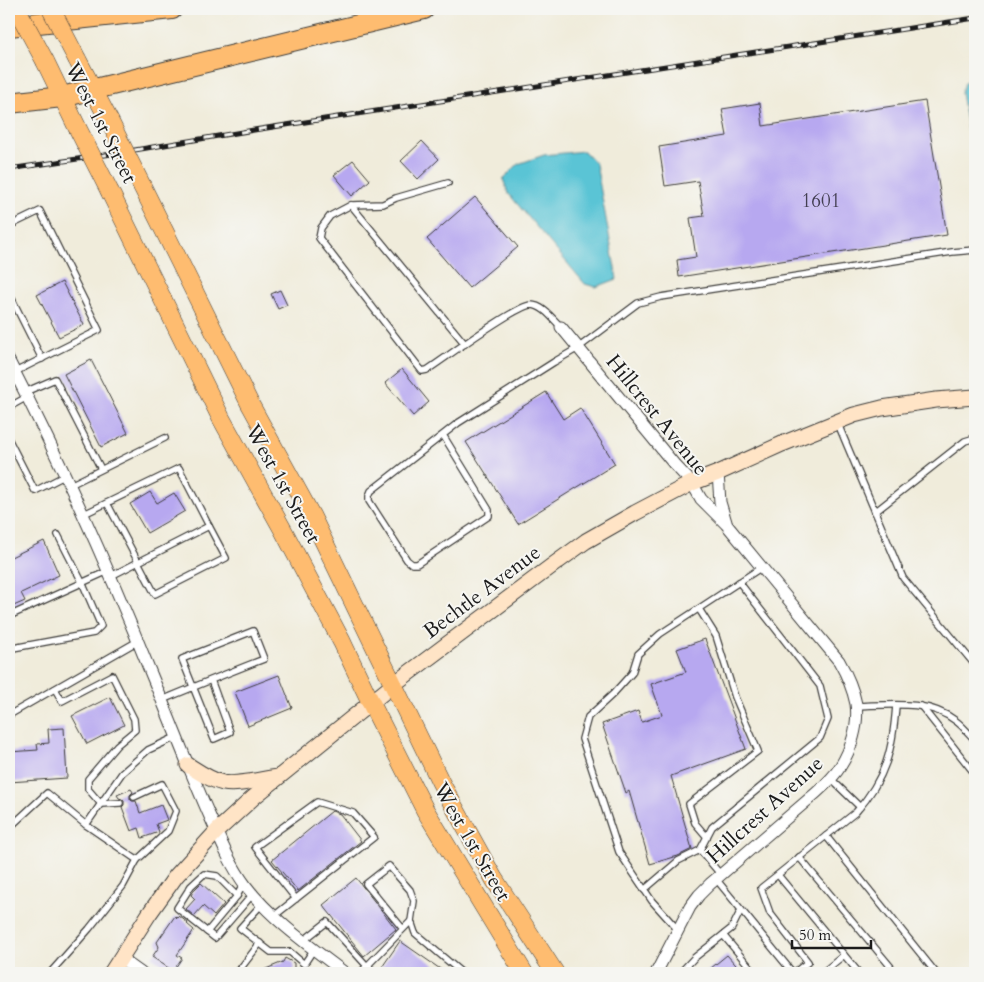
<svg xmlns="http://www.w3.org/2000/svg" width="984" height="982" font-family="Cardo,serif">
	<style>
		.water { fill: #5ac4d5; stroke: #3b7078 }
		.building { fill: #b7a8f0 }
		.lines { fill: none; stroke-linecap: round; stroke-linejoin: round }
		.lane-casing { stroke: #3c3b39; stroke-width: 8 }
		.street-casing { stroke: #3c3b39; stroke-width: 13 }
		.secondary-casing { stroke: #3c3b39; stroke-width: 17 }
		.primary-casing { stroke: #3c3b39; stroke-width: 19 }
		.highway-casing { stroke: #3c3b39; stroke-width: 22 }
		.lane { stroke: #fff; stroke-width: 5.5 }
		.street { stroke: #fff; stroke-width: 11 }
		.secondary { stroke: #ffe4c6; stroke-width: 15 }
		.primary { stroke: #febc70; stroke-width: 18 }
		.highway { stroke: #febc70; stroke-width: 20 }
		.rail-casing { stroke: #1c1c1c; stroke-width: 5 }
		.rail { stroke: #f6f6f2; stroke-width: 3; stroke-dasharray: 9; stroke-linecap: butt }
		.primary-bridge-casing { stroke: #3c3b39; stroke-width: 19; stroke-linecap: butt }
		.primary-bridge { stroke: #febc70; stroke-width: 18 }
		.labels { text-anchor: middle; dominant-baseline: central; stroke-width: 4; stroke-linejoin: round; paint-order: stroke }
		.number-label { font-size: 19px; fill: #433f51 }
		.street-label { font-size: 21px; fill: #1c1c1c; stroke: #f6f6f2 }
	</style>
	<rect width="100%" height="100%" fill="#f6f6f2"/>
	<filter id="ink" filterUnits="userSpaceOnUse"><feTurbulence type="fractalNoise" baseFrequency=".02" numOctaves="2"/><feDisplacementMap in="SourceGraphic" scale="10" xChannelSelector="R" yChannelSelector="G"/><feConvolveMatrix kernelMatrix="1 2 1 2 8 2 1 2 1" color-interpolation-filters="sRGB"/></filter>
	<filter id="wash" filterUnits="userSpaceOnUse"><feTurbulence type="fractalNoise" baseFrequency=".0096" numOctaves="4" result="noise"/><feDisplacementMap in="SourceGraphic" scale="20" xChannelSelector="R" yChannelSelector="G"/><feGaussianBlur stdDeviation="1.12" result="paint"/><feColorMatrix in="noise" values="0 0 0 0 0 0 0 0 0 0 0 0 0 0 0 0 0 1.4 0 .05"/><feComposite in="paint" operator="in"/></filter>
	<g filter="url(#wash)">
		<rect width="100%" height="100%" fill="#f0ecdb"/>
		<g class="water">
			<path d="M975,78v86l-2,-2 -12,-69c3,-10 3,-14 14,-15z"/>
			<polygon points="584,151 596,164 617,279 596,287 585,284 508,193 503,179 518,164 544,155"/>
		</g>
		<g id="blocks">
			<g class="building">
				<polygon points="925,101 947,235 679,277 677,260 696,257 690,218 704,216 698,181 665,186 659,147 727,136 722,109 760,103 763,126"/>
				<polygon points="422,141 439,159 418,179 401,161"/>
				<polygon points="353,160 370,180 352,196 334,175"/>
				<polygon points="475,197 518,247 469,288 427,239"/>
				<polygon points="62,282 84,325 59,337 37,295"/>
				<polygon points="280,290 287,305 278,309 271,294"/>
				<polygon points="91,360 128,433 101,447 64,374"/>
				<polygon points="402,369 429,402 413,416 385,383"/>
				<polygon points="546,392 563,419 580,408 615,464 518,524 466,442"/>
				<polygon points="150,492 157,503 174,493 185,511 147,533 130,504"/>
				<polygon points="44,541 59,575 21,593 25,601 9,608 9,558"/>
				<polygon points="705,639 746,749 671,776 692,849 678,856 650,864 629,791 626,793 602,724 638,711 642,722 662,715 651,684 686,672 677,649"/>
				<polygon points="279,675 292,708 248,726 235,692"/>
				<polygon points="110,697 124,725 87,744 72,716"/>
				<polygon points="64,728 67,778 9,782 9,752 38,750 37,744 49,743 48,729"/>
				<polygon points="131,789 133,792 130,795 130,799 132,801 136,801 140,813 161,805 167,820 156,824 159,832 142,838 139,828 131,831 122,807 124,805 124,801 122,799 119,798 117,795"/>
				<polygon points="332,811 340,814 361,841 298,891 272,860"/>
				<polygon points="356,878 396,929 364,956 323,905"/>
				<polygon points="201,883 224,904 214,916 203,906 194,916 186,909 195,899 191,895 195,889"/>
				<polygon points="175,916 177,918 179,916 188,923 187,924 194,930 177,955 182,958 173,971 152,957 159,947 157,942"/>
				<polygon points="400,941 446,973 381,973 380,970"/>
				<polygon points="727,955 743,973 705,973"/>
				<polygon points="285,958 294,963 294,970 293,973 256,973 283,962"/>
			</g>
		</g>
	</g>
	<g filter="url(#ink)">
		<use href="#blocks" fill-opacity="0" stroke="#3c3b39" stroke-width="1"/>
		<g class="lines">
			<defs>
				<g id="lane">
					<path d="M448,183l-52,15 -13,6 -32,1 -21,11 -9,12 -2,10 103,133 5,-1c17,-11 88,-64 104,-65 12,0 22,14 30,22"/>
					<polyline points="351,205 465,344"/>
					<polyline points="9,226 40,211 99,330 15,372"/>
					<polyline points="9,293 42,359"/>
					<polyline points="25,392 55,379 101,469"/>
					<polyline points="9,407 27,397"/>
					<polyline points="838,424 903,578 975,665"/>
					<polyline points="443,435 489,510 489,516 417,564 412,564 407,560 369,501 369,496 371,491 458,423 554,362 578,348 638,303 661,297 952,252 975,250"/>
					<polyline points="9,440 35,491 66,475"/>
					<polyline points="70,485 165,438"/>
					<polyline points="107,503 155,594 226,558 209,526"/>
					<polyline points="875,512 965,441 975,438"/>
					<polyline points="84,514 179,468 209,526 111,576"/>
					<polyline points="699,609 716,636 735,697 758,751 689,804 695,823 707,837"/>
					<polyline points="9,616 108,571"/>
					<polyline points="9,650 13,648 94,633 101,626 82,582 58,535"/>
					<polyline points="55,689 62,701 112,675 134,719 135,730 117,745 88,779 88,789 101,804 120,803"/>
					<path d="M162,700c34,-14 68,-28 102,-41l-11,-28 -71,28 32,80 16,-7 -19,-52"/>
					<path d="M856,706c34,-1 71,-7 100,15 7,5 13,13 19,19"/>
					<polyline points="921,706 975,774"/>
					<polyline points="9,715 138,641"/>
					<polyline points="831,779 860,807"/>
					<polyline points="134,797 162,784 176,811 168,831 137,860"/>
					<polyline points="86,825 122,773 148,750 176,737"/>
					<polyline points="9,828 47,793 86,825 137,860 123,886 89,929 50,973"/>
					<polyline points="826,836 936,973"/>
					<polyline points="700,850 712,827 820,738 828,719 820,686 739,582"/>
					<polyline points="799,857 896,973"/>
					<polyline points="778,875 859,973"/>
					<polyline points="716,879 793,973"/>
					<polyline points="244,883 237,896 217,876 204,874 191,886 177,908 215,938 253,894"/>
					<polyline points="644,890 678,861 700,850 721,875"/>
					<polyline points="262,904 240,928 271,952 290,952 304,964 314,949"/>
					<polyline points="274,916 374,837 353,813 317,802 255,847 296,899"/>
					<polyline points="411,921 415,933 462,973"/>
					<polyline points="679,931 652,901 619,852 582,739 588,717 613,694 632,673 638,654 660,634 762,567"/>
					<polyline points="207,932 237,896"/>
					<polyline points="723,935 755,973"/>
					<polyline points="303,941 327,922 367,966 411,921 414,901 410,890 389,866 366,884 403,929"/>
					<polyline points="237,973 260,943"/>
					<polyline points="360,973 367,966 376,973"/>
					<polyline points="680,973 694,958 732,928 741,910"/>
					<path d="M794,973l14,-11 -38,-49 -9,-25 95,-76c30,-34 37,-63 40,-107"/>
					<polyline points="822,973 844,955"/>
				</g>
				<g id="street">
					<path d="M561,327l113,137 18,19 9,16 25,25 113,137c8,14 14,28 17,43 3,21 -5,46 -16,63 -6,10 -15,18 -24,26l-106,91 -11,11 -9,12 -34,66"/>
					<path d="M9,361c53,103 100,208 143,315 20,48 38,96 59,143 10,23 20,47 35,67 26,34 65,61 99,87"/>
					<polyline points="718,473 720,502 726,522"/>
					<polyline points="120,958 141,973"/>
				</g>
				<g id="secondary">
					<path d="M188,765c11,7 22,15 35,18 15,3 39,-4 55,-6"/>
					<polyline points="111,973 149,914 176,876 217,831 254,797 394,684 553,565 586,541 635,513 692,483 718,473 782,444 854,415 882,408 936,400 975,397"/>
				</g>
				<g id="primary">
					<polyline points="77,59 110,122"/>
					<polyline points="45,61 77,127"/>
					<polyline points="142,186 250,404 311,515 441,783 494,879 555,973"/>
					<polyline points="110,192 221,418 283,530 342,642 371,703 425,810 524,973"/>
				</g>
				<g id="highway">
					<polyline points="9,26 172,9"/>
					<polyline points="9,103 62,97 424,9"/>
				</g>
			</defs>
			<use href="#lane" class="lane-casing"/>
			<use href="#street" class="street-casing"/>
			<use href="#secondary" class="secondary-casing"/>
			<use href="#primary" class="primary-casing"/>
			<use href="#highway" class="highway-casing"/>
			<use href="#lane" class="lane"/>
			<use href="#street" class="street"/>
			<use href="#secondary" class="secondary"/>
			<use href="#primary" class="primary"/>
			<use href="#highway" class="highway"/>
			<defs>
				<polyline id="rail" points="9,169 105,155 254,130 975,18"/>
			</defs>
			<use href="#rail" class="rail-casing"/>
			<use href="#rail" class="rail"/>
			<defs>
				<g id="primary-bridge">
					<polyline points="17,9 45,61"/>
					<polyline points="51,9 77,59"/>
					<polyline points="110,122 142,186"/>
					<polyline points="77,127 110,192"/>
				</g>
			</defs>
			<use href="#primary-bridge" class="primary-bridge-casing"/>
			<use href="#primary-bridge" class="primary-bridge"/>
		</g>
	</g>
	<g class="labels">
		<g class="number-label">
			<text x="821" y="201">1601</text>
		</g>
		<g class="street-label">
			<text transform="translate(101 123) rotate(63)">West 1st Street</text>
			<text transform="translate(657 415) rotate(51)">Hillcrest Avenue</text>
			<text transform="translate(283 484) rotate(61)">West 1st Street</text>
			<text transform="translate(482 592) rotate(-37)">Bechtle Avenue</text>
			<text transform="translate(765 810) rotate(-42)">Hillcrest Avenue</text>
			<text transform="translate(472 842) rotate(60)">West 1st Street</text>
		</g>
	</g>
	<rect width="984" height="982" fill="none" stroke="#f6f6f2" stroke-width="30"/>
	<path d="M792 940v8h79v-8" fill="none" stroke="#1c1c1c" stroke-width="2.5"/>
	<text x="799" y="940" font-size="15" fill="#1c1c1c" stroke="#f6f6f2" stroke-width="4" paint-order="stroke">50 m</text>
</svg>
